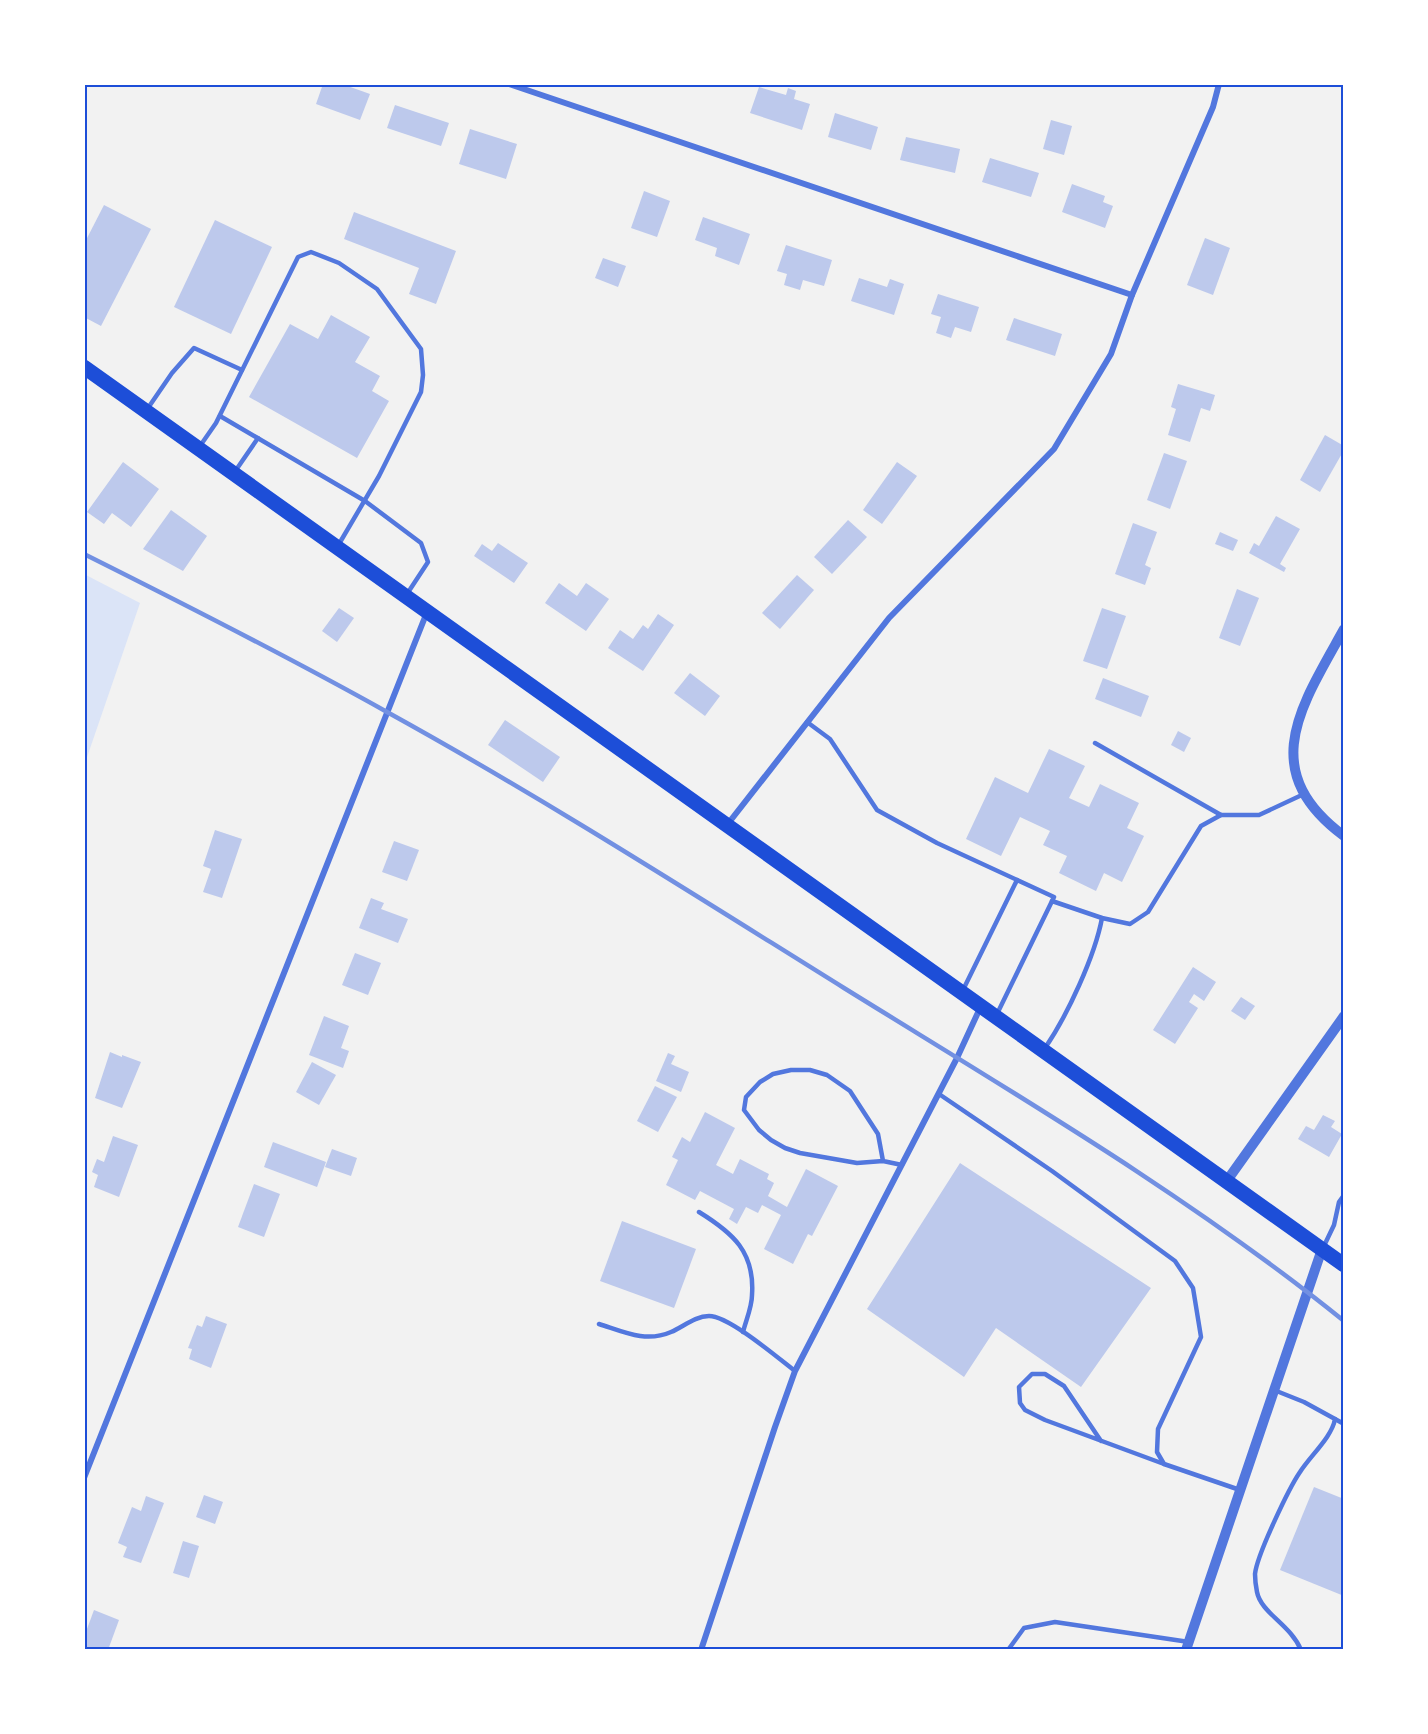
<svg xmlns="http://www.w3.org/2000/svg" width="1428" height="1734" font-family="Manrope,sans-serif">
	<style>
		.green { fill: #dbe4f7 }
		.building { fill: #bdc9ec }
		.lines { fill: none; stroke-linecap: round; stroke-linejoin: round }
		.service { stroke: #5277de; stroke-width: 4.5 }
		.minor { stroke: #5277de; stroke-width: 6 }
		.tertiary { stroke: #5277de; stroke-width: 10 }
		.primary { stroke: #1d4ed8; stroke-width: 15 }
		.rail { stroke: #7290e2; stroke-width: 4.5 }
		.neatline { fill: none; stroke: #1d4ed8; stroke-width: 2 }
	</style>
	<rect width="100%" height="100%" fill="#f2f2f2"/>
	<polygon class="green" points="84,574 140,603 84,766"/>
	<g class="building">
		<polygon points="323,84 342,84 370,94 360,120 316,104"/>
		<polygon points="759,87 786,95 788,88 796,91 794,99 810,104 802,130 750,113"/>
		<polygon points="395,105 449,123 441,146 387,128"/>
		<polygon points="835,113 878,127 871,150 828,137"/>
		<polygon points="1051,120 1072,126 1064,155 1043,149"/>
		<polygon points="470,129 517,144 506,179 459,164"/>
		<polygon points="906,137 960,149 955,173 900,160"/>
		<polygon points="990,158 1039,173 1031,197 982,182"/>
		<polygon points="1072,184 1105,196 1103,202 1113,206 1105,228 1062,212"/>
		<polygon points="644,191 670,201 657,237 631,228"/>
		<polygon points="104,205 151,229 101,326 84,317 84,244"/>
		<polygon points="354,212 456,251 436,304 409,294 419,268 344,239"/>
		<polygon points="703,217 750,234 739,265 715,256 717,248 695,240"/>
		<polygon points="215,220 272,247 231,334 174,307"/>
		<polygon points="1205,238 1230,248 1213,295 1187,285"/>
		<polygon points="786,245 832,260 824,286 803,280 800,290 784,285 787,274 777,271"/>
		<polygon points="603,258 626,266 618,287 595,278"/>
		<polygon points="859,278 887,287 890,279 904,284 894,315 851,301"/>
		<polygon points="938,294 979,307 971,332 955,327 951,338 936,333 941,317 931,314"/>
		<polygon points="331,315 370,337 355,362 380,376 372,391 389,401 357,458 249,397 290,324 318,339"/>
		<polygon points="1014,318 1062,334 1055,356 1006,340"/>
		<polygon points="1178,384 1215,395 1210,411 1201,408 1190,442 1168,435 1176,409 1171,407"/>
		<polygon points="1325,435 1344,446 1344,450 1320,492 1300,480"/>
		<polygon points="1164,453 1187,461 1170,509 1147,500"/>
		<polygon points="123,462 159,489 131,527 112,513 104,524 87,512"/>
		<polygon points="897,462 917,476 882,524 863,510"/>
		<polygon points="171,510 207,536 183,571 143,549"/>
		<polygon points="1276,516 1300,529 1280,564 1286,568 1284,572 1249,553 1254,543 1259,546"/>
		<polygon points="848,520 867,537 832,574 814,557"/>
		<polygon points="1133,523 1157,532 1145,565 1151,568 1145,585 1115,574"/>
		<polygon points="1220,532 1238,540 1233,551 1215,544"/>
		<polygon points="498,543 528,563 514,583 474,556 482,544 492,551"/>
		<polygon points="797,575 814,590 780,629 762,613"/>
		<polygon points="559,583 577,596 586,583 609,599 586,631 545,603"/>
		<polygon points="1237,589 1259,598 1240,646 1219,638"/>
		<polygon points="339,608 354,618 337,642 322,631"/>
		<polygon points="1102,608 1126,616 1107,669 1083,661"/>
		<polygon points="658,614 674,625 643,671 608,648 620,630 633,639 643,625 648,629"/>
		<polygon points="690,673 720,696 705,716 674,693"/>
		<polygon points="1103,678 1149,696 1141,717 1095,699"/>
		<polygon points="505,720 560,757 543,782 488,745"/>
		<polygon points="1178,731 1191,738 1184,752 1171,745"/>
		<polygon points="1049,749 1085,766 1069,798 1089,807 1100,784 1139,803 1127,828 1144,836 1122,882 1104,873 1096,891 1059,873 1067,856 1043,845 1050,831 1020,817 1001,856 966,839 995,777 1028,793"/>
		<polygon points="215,830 242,839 222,898 203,892 211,869 203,866"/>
		<polygon points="394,841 419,850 407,881 382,872"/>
		<polygon points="371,898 384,903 381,909 408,919 398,943 359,928"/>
		<polygon points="355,953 381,963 368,995 342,985"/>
		<polygon points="1193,967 1216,982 1204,1001 1194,994 1189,1002 1198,1008 1175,1044 1153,1030"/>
		<polygon points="1241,997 1255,1006 1245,1020 1231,1011"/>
		<polygon points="324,1016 349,1026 341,1048 349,1051 343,1068 309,1055"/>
		<polygon points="110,1052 122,1057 122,1055 141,1062 122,1108 95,1098"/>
		<polygon points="668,1053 675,1056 671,1064 689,1072 681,1092 656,1081"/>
		<polygon points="312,1062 336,1075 319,1105 296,1092"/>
		<polygon points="655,1086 677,1097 658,1132 637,1121"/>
		<polygon points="705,1112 735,1128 716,1165 733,1174 740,1159 769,1174 767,1179 774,1183 768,1196 787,1207 806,1169 838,1186 812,1236 808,1234 793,1264 764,1249 781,1215 762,1205 758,1213 746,1207 737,1224 729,1219 734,1209 700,1191 695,1200 666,1185 678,1160 672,1157 682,1137 690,1142"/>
		<polygon points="1323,1115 1335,1121 1331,1127 1342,1134 1329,1157 1298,1139 1306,1126 1314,1130"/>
		<polygon points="113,1136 138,1145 119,1197 94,1187 98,1175 92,1172 97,1159 104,1162"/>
		<polygon points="273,1142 326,1162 317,1187 264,1167"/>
		<polygon points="332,1149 357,1158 351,1176 325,1167"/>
		<polygon points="960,1163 1151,1288 1081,1387 996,1328 964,1377 867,1309"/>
		<polygon points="254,1184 280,1194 264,1237 238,1227"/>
		<polygon points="622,1221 696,1249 674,1308 600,1281"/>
		<polygon points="206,1316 227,1324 211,1368 189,1359 192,1349 188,1348 197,1325 202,1327"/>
		<polygon points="1314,1487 1344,1499 1344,1596 1280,1570"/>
		<polygon points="204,1495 223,1502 215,1524 196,1517"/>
		<polygon points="146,1496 164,1503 141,1563 123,1557 127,1547 118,1543 132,1507 141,1511"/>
		<polygon points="183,1541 199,1546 189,1578 173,1573"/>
		<polygon points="94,1610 119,1620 108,1650 84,1650 84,1637"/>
	</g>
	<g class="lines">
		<g class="service">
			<polyline points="148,408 172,373 194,348 242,370"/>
			<polyline points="220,416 365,501 421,543 428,562 407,594"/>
			<polyline points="200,446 216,423 298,257 311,252 339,263 377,289 421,349 423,375 421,392 379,476 339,544"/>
			<polyline points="236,470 258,438"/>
			<polyline points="807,722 830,739 877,810 937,843 1054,897 997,1014"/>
			<polyline points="1095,743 1221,815"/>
			<polyline points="1052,901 1102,918 1130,924 1148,912 1201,826 1221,815 1259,815 1304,794"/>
			<polyline points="963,990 1017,880"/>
			<path d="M1045,1048c22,-32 50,-92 57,-130"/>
			<polyline points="939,1094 1052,1171 1175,1261 1193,1288 1201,1337 1158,1429 1157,1452 1164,1464 1240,1490"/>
			<polyline points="883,1161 878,1134 850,1091 827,1075 810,1070 791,1070 773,1074 760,1082 746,1097 744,1110 759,1130 771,1140 785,1148 800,1153 857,1163 883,1161 902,1165"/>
			<path d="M699,1212c34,21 56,40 53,83 0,12 -6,25 -9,37"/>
			<polyline points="1323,1248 1334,1225 1339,1202 1344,1195"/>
			<path d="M599,1324c25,8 47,19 72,8 12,-5 24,-16 38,-16 20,0 69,42 86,55"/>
			<path d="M1274,1390l30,12 31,17c-3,18 -25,37 -35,53 -11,16 -43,83 -45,102 0,5 1,13 2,18 4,21 34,33 44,58"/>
			<polyline points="1335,1419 1344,1424"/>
			<polyline points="1101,1441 1064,1386 1045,1374 1032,1374 1019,1387 1020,1403 1025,1410 1045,1420 1164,1464"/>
			<polyline points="1008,1650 1024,1628 1055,1622 1189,1642"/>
		</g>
		<g class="minor">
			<polyline points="509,84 1132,295"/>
			<polyline points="727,825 889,618 1054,449 1111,354 1132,295 1213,107 1219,84"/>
			<polyline points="84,1478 427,612"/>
			<polyline points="701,1650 775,1427 795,1371 957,1058 981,1006"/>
		</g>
		<g class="tertiary">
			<path d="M1344,629c-42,76 -89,141 0,207"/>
			<polyline points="1226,1182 1344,1016"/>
			<polyline points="1186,1650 1322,1249"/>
		</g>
		<polyline class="primary" points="84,367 1344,1265"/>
		<path class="rail" d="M84,554c102,51 203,102 303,158 156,86 306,182 457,276 171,106 344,207 500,333"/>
	</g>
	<rect width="1428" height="1734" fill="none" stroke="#ffffff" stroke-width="171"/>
	<rect x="86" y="86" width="1256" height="1562" class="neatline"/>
</svg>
